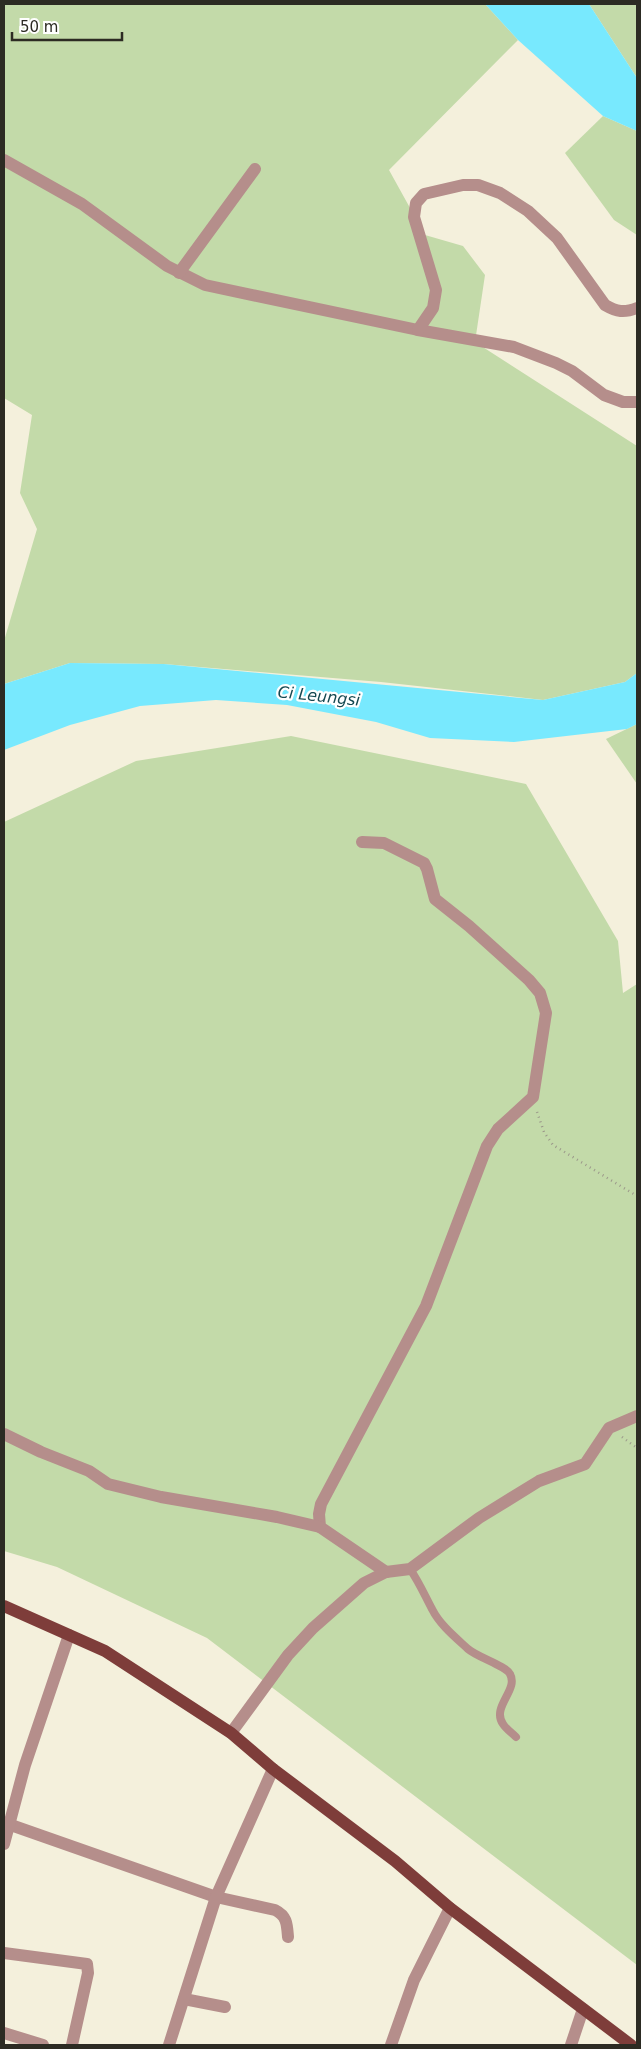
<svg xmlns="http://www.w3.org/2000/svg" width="641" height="2049" font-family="'DejaVu Sans',sans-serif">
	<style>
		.green { fill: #c3daa9 }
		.water { fill: #78e9fe }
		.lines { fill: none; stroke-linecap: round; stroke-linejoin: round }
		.path { stroke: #9b988a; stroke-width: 2.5; stroke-dasharray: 1 4; stroke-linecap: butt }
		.service { stroke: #b58e8b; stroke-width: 8 }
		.minor { stroke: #b58e8b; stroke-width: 12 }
		.primary { stroke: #7e3d3a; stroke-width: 12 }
		.labels { text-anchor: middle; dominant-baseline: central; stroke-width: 4.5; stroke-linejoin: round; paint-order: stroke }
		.water-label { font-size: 16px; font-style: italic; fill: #164952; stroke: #fff }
	</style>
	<rect width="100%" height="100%" fill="#f4f0dc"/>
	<g class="green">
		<polygon points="4,4 485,4 518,40 389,170 425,235 463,246 485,275 475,342 637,446 637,673 625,682 543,700 381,682 164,664 70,663 4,684 4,641 37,529 20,493 32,415 4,398"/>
		<polygon points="589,4 637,4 637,78"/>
		<polygon points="603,116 637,131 637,235 614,220 565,153"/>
		<polygon points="637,724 637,784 606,739"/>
		<polygon points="291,736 526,784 618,941 623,993 637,984 637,1965 207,1638 57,1567 4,1551 4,822 136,761"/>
	</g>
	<g class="water">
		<polygon points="485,4 589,4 637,78 637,131 603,116 518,40"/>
		<polygon points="70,663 164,664 543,700 625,682 637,673 637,724 627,729 514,742 430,738 376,722 287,705 216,700 140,706 70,725 4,750 4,684"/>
	</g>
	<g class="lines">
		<g class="path">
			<polyline points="537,1112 544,1132 553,1145 637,1196"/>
			<polyline points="622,1437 637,1448"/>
		</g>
		<path class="service" d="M410,1569c9,13 15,27 22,40 8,16 23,28 36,40 9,8 38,17 42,25 9,16 -19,33 -7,50 3,5 9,9 13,13"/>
		<g class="minor">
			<polyline points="4,160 82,204 167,266 205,285 418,330 514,347 556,363 572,371 604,395 623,402 637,402"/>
			<polyline points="179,273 255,169"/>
			<path d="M418,330l15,-22 3,-18 -22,-73 2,-14 8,-9 39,-9h15l22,8 28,18 29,27 48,67c12,7 19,8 32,3"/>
			<polyline points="362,842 384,843 424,863 427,869 435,899 469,926 529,980 540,993 546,1013 533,1097 498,1129 487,1146 426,1306 321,1504 319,1514 320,1527 386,1572"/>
			<polyline points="4,1434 41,1452 89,1471 108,1484 161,1497 277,1517 320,1527"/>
			<polyline points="231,1733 288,1655 313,1628 364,1583 386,1572 410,1569 479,1518 539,1481 585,1464 609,1428 637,1416"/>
			<path d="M8,1824l208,73 59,13c12,6 12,14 13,27"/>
			<polyline points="4,1844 25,1765 69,1635"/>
			<polyline points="4,1953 87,1964 88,1973 72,2045"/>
			<polyline points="184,1999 225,2007"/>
			<polyline points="4,2033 43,2045"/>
			<polyline points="169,2045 216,1897 273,1769"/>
			<polyline points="391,2045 414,1980 450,1908"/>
			<polyline points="571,2045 583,2009"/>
		</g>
		<polyline class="primary" points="4,1606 105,1651 231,1733 273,1769 395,1861 450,1908 631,2045"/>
	</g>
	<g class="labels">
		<g class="water-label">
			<text transform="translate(319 696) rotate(6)">Ci Leungsi</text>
		</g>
	</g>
	<rect width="641" height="2049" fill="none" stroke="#2c2b23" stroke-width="10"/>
	<path d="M12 32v8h110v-8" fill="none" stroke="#2c2b23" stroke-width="2.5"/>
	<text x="20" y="32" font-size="15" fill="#2c2b23" stroke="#ffffff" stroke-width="4" paint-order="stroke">50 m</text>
</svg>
